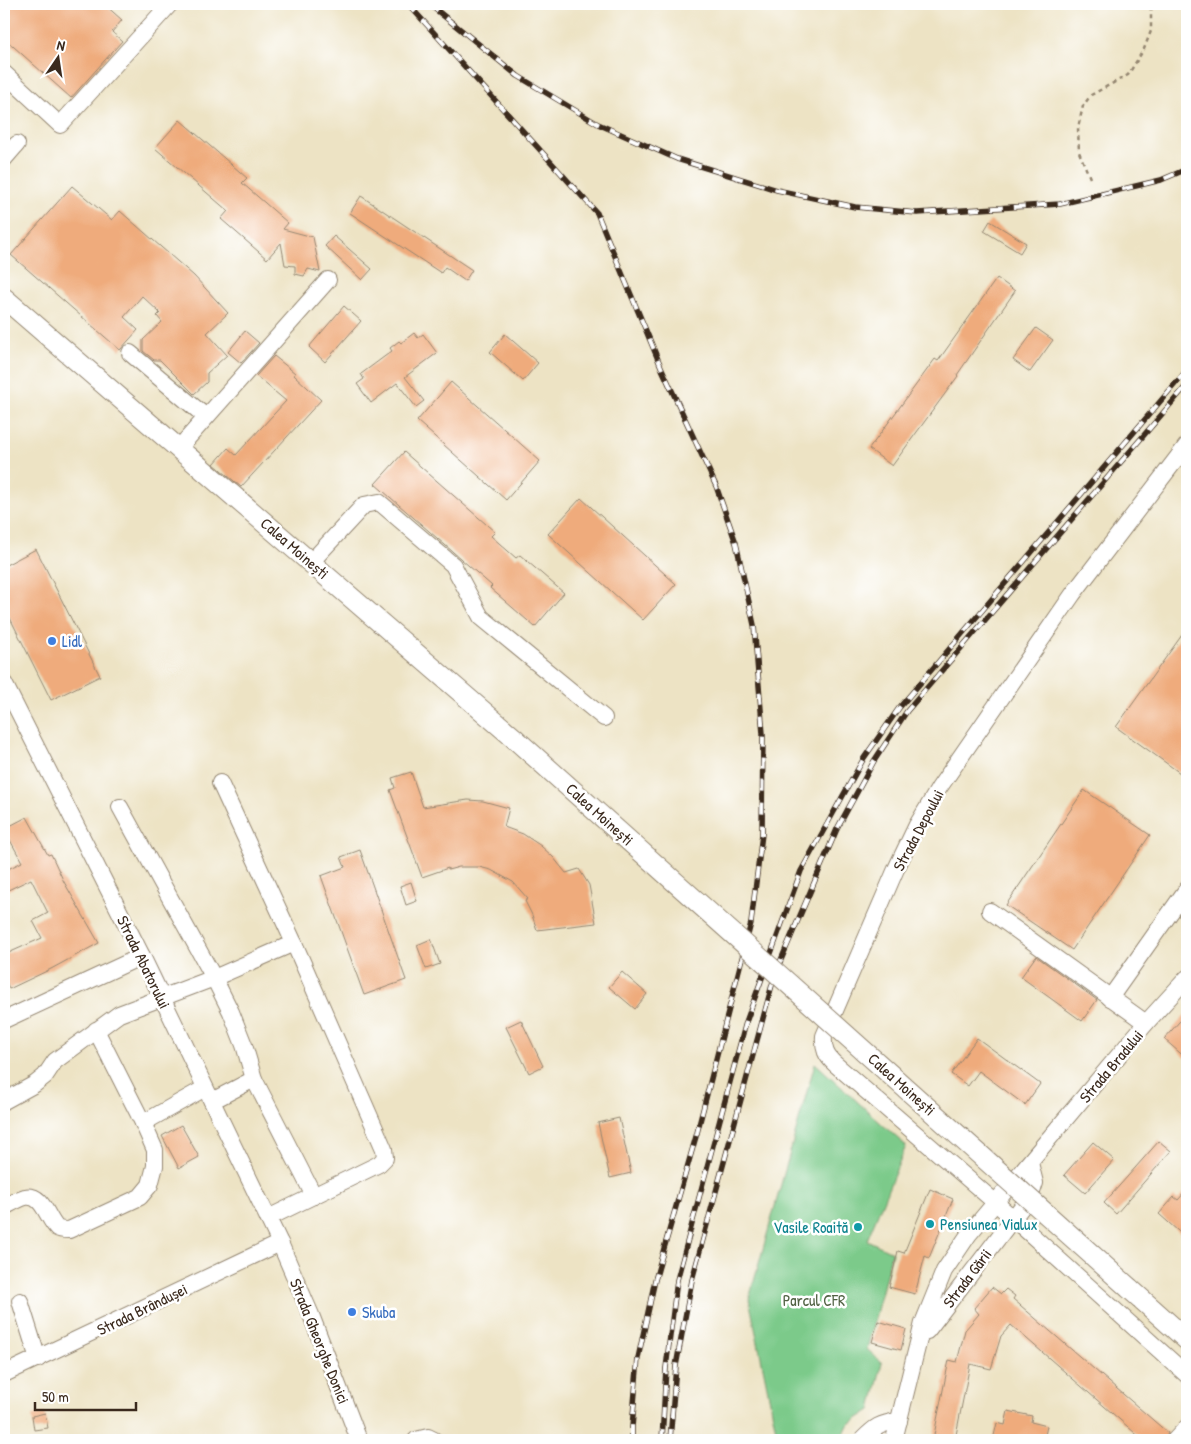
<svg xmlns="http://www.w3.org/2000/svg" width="1191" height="1444" font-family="'Patrick Hand',sans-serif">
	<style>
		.green { fill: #7cca8a; stroke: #5c7a54 }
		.building { fill: #efab7c }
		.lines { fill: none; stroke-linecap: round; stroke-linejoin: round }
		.minor-casing { stroke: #948671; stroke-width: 18 }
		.major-casing { stroke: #948671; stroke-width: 22 }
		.path { stroke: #948671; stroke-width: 2.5; stroke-dasharray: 4 4; stroke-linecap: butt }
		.minor { stroke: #fff; stroke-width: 16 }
		.major { stroke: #fff; stroke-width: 20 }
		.rail-casing { stroke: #3b2a1e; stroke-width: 5.5 }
		.rail { stroke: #fff; stroke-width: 4; stroke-dasharray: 11; stroke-linecap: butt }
		.major-bridge-casing { stroke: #948671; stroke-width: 22; stroke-linecap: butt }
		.major-bridge { stroke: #fff; stroke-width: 20 }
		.shop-dot { fill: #3f7fe0; stroke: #fff; stroke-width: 2 }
		.culture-dot { fill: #0f9aa8; stroke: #fff; stroke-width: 2 }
		.labels { text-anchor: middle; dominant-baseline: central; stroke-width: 5; stroke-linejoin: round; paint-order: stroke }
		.street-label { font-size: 16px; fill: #3b2a1e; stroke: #fff }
		.shop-label { font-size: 16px; fill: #366cbe; stroke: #fff; text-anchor: start }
		.culture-label { font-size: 16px; fill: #0d838f; stroke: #fff; text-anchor: start }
		.park-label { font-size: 16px; fill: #526244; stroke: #fff }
	</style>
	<rect width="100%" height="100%" fill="#fff"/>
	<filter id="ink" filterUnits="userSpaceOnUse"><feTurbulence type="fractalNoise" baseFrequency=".02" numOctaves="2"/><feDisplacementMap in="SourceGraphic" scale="10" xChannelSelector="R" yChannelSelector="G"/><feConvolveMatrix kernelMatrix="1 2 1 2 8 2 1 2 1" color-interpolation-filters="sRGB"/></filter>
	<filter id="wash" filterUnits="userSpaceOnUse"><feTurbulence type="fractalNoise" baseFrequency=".0096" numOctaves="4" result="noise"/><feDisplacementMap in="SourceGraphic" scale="20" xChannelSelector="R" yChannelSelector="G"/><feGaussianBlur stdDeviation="1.12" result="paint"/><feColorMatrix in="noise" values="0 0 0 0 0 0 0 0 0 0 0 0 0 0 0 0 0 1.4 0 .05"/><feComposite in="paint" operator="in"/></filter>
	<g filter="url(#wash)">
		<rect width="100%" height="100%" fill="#ede3c4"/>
		<polygon class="green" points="815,1063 906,1146 867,1240 892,1252 867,1349 882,1363 871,1410 848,1425 841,1440 778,1440 749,1299"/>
		<g id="blocks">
			<g class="building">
				<polygon points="4,4 104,4 122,20 112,32 122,41 71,98 4,38"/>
				<polygon points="180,120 247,178 242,183 288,223 283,229 313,237 320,272 308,269 304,276 295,274 295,266 285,265 281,243 267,259 221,219 228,211 155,148"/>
				<polygon points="72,186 112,220 120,211 194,276 228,313 207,333 227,355 207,373 207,382 194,394 160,360 154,360 143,351 143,340 162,322 157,316 160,313 142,296 124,317 138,330 120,350 11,255"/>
				<polygon points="361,196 472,270 465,281 445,267 441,273 350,213"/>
				<polygon points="990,221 1026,243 1020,253 984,231"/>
				<polygon points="334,236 372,269 362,280 325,246"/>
				<polygon points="997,278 1015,291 957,375 958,376 892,466 869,449 935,359 938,361"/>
				<polygon points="344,306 361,321 325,362 309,347"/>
				<polygon points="1036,328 1053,340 1030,372 1013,360"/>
				<polygon points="245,331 259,343 241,363 228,352"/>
				<polygon points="414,333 418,338 423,334 437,353 405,377 424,401 416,407 397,383 371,403 357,384 364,379 361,374 392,351 390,348 399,341 401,343"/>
				<polygon points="505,334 538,363 523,381 490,352"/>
				<polygon points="274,356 295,373 294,375 321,400 241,487 214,464 228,448 236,455 286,401 256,376"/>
				<polygon points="451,382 540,461 506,500 417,421"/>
				<polygon points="404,452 495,532 491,536 516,558 520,555 564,593 535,627 490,588 492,586 375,484"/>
				<polygon points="581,498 676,584 643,620 548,534"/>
				<polygon points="36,549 100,676 51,700 4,606 4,566"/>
				<polygon points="1187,628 1187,778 1116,727"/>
				<polygon points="411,772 423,807 468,800 483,801 509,808 504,827 523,834 541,846 553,857 566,873 579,869 589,885 596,923 537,930 532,915 525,901 528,899 513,882 491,870 479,867 459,867 448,870 448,868 422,877 390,790 395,788 392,778"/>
				<polygon points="1084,790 1150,835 1072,950 1006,905"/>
				<polygon points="27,817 48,855 51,854 64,882 99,943 51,969 9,989 4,976 4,955 42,938 33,921 48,913 31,879 4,892 4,871 22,862 4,829"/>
				<polygon points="360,850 406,980 364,995 321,876 345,867 341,857"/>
				<polygon points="411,882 417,901 406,905 400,886"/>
				<polygon points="431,939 440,964 426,969 417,945"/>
				<polygon points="1036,956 1097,1000 1082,1021 1021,977"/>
				<polygon points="622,972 647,994 635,1009 609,987"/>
				<polygon points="1187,1013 1187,1059 1164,1039"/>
				<polygon points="521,1020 543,1066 529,1073 506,1027"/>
				<polygon points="977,1038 1040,1084 1025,1105 979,1071 968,1086 951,1074"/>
				<polygon points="619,1118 631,1173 610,1178 598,1123"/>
				<polygon points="181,1125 199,1157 179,1168 162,1136"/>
				<polygon points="1159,1141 1171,1151 1116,1214 1104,1203"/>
				<polygon points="1093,1142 1114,1160 1085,1193 1064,1175"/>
				<polygon points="930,1189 953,1199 929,1258 925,1256 915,1294 889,1287 898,1251 904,1253"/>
				<polygon points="1187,1190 1187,1239 1159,1214 1174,1197 1178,1200"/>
				<polygon points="992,1287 1001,1294 1006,1289 1015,1296 1013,1299 1168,1433 1165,1440 1143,1440 1011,1325 1001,1336 991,1369 970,1364 955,1440 933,1440 949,1360 957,1362 965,1330 979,1314 974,1308"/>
				<polygon points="878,1321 906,1329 901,1350 872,1342"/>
				<polygon points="1008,1411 1032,1416 1031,1422 1047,1426 1044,1440 993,1440 997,1423 1005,1425"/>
				<polygon points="45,1413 48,1428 34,1430 32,1416"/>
			</g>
		</g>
	</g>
	<g filter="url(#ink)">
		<use href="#blocks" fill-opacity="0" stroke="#948671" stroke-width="1"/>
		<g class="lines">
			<defs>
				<g id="minor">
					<polyline points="4,73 60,125 170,4"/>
					<polyline points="4,159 17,144"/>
					<polyline points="130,353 206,417"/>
					<path d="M1187,445l-114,149 -134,194 -22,37 -21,44 -72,167c-1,13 2,20 11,28l161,139 191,172"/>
					<polyline points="179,448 328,280"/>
					<polyline points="311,562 364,505 379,502 453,565 481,617 604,718"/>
					<polyline points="4,683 142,956 280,1243 311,1315 359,1440"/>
					<polyline points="220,783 294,943 384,1149 385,1158 379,1164 268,1218"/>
					<polyline points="120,807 214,978 231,1012 244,1045 254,1079 314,1196"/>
					<polyline points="990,911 1146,1023"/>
					<polyline points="1110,998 1187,889"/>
					<polyline points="4,1020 142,956"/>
					<polyline points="96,1030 143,1123 205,1088"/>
					<polyline points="4,1101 35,1084 45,1076 55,1061 119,1014 214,978 294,943"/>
					<polyline points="212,1101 254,1079"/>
					<path d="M4,1207c6,-3 14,-8 21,-10 18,-4 22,22 32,31 3,2 8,2 12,2l71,-33 10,-12 5,-19v-16l-12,-27"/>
					<polyline points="20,1301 38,1359"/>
					<polyline points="927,1331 1031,1195 1035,1183 1030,1163"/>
					<polyline points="4,1374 280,1243"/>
					<polyline points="416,1440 428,1437 434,1440"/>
					<path d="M862,1440c13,-13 18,-17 37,-19"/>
					<polyline points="894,1440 923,1323 944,1271 969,1234 1146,1023 1187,978"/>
					<polyline points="1175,1440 1187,1427"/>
				</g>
				<g id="major">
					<polyline points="4,298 514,738"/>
					<polyline points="1129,1288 1187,1340"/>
				</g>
			</defs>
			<use href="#minor" class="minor-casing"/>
			<use href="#major" class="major-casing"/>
			<polyline class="path" points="1090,178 1079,152 1078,128 1083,106 1091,95 1128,75 1144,49 1151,31 1151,4"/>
			<use href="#minor" class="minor"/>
			<use href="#major" class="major"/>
			<defs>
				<g id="rail">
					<polyline points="408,4 597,213 662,369 716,486 736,543 754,625 763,734 762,834 751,923 697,1133 655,1280 638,1358 632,1427 632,1440"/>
					<polyline points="429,4 518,76 598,124 677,159 777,190 855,207 917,213 1060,204 1161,180 1187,169"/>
					<polyline points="662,1440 666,1368 677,1280 746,1022 801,871 864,758 899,708 1187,370"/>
					<polyline points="670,1440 676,1366 692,1280 775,974 837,829 874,761 907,711 1187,385"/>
				</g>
			</defs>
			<use href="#rail" class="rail-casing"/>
			<use href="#rail" class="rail"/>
			<defs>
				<polyline id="major-bridge" points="514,738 1129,1288"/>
			</defs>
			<use href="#major-bridge" class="major-bridge-casing"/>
			<use href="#major-bridge" class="major-bridge"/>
		</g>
	</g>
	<g class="shop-dot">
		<circle cx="52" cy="641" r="5"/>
		<circle cx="352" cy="1312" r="5"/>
	</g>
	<g class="culture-dot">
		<circle cx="930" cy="1224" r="5"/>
		<circle cx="858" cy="1227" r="5"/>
	</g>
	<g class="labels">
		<g class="street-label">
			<text transform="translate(295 548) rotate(41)">Calea Moinești</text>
			<text transform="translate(600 814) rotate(42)">Calea Moinești</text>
			<text transform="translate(918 830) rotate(-62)">Strada Depoului</text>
			<text transform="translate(144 962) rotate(64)">Strada Abatorului</text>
			<text transform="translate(1111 1066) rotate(-50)">Strada Bradului</text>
			<text transform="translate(902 1084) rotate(42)">Calea Moinești</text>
			<text transform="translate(967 1278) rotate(-53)">Strada Gării</text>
			<text transform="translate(142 1309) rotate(-26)">Strada Brândușei</text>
			<text transform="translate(320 1341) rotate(68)">Strada Gheorghe Donici</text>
		</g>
		<g class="shop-label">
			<text x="62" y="641">Lidl</text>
			<text x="362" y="1312">Skuba</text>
		</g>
		<g class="culture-label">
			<text x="940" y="1224">Pensiunea Vialux</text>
			<text x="848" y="1227" text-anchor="end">Vasile Roaită</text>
		</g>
		<g class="park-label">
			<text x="814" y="1300">Parcul CFR</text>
		</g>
	</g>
	<rect width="1191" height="1444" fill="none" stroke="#fff" stroke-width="20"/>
	<g transform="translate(58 58) rotate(13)" stroke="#ffffff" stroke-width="4" paint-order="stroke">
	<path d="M0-4L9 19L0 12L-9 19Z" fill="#3b2a1e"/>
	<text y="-8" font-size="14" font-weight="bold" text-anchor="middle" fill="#3b2a1e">N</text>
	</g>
	<path d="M35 1402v8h101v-8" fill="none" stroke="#3b2a1e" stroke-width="2.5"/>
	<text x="42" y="1402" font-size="15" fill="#3b2a1e" stroke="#ffffff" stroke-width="4" paint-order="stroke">50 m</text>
</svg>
